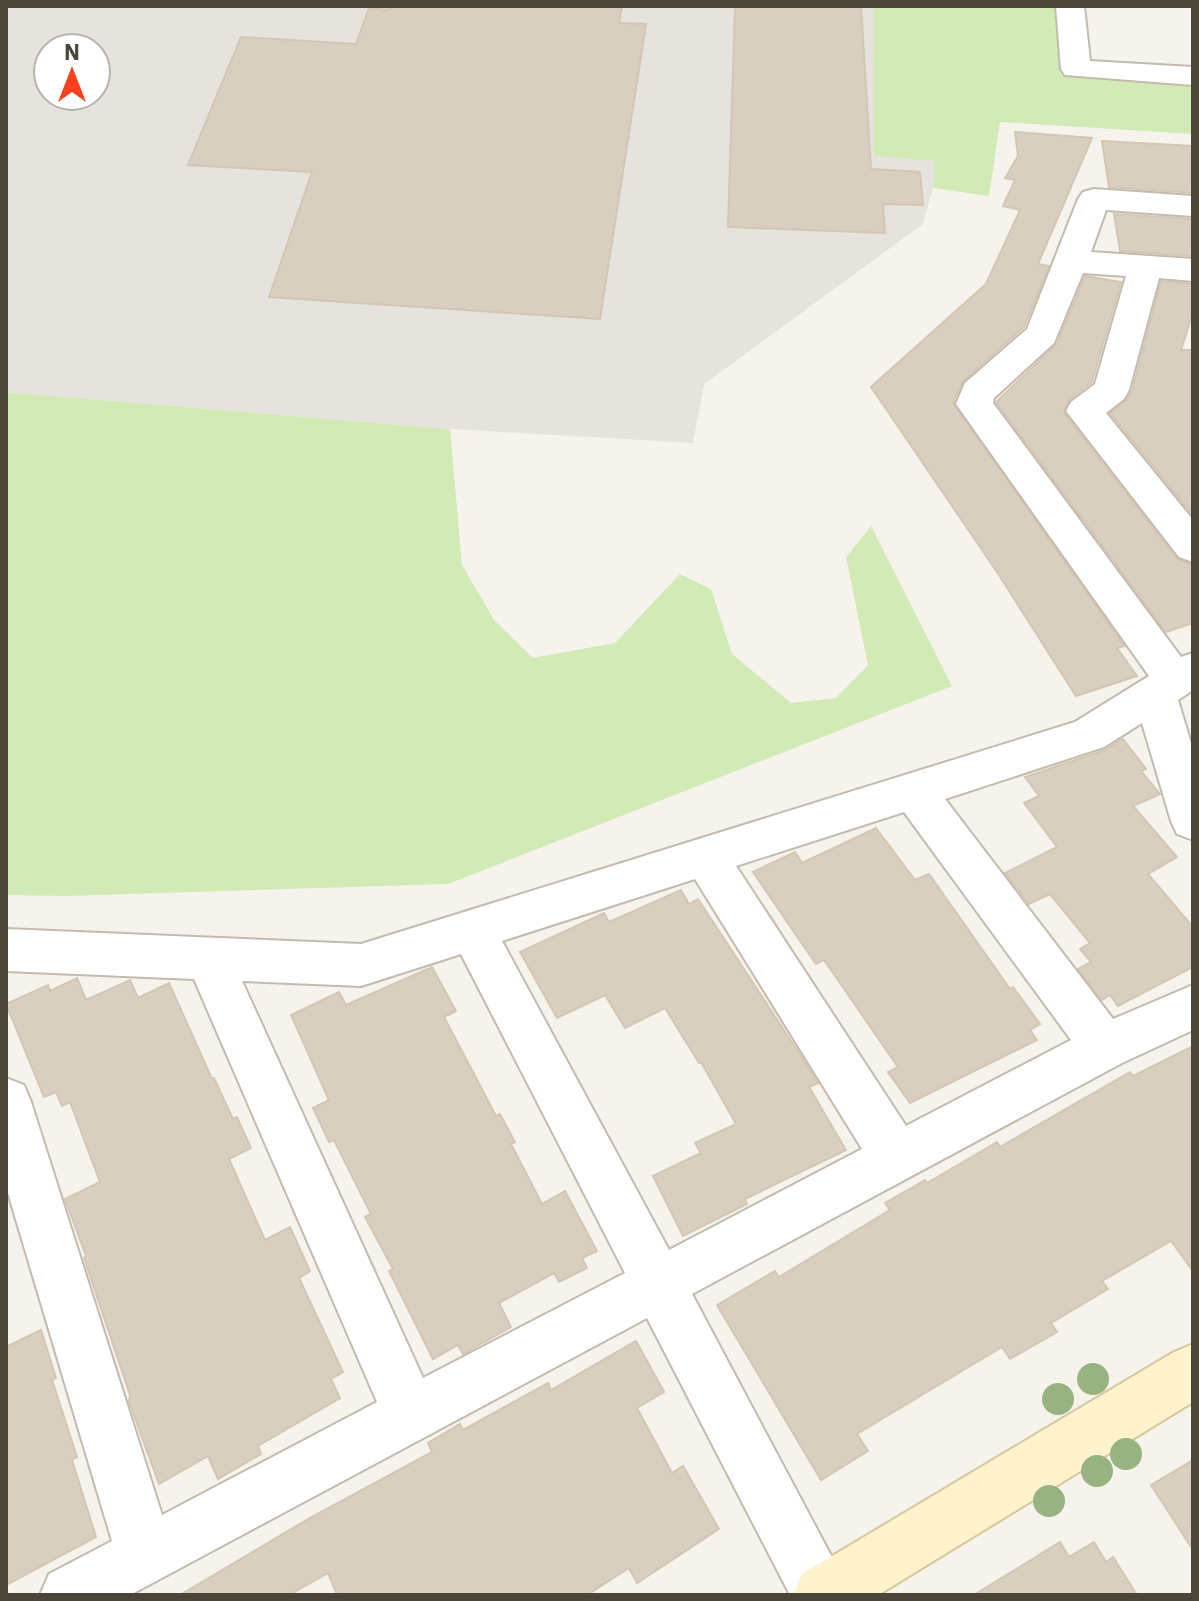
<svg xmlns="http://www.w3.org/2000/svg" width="1199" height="1601" font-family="'IBM Plex Sans',sans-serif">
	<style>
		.industrial { fill: #e6e2dd; fill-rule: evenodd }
		.green { fill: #d2eab5 }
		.building { fill: #d8cfc1; stroke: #d3c7b4; stroke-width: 2 }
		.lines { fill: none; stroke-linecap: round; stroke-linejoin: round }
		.street-casing { stroke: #c2bbae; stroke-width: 4 }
		.secondary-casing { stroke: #d6c79b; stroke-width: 4 }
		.street { fill: #fff; fill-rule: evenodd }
		.secondary { fill: #fff3cd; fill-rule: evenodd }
		.tree { fill: #97b381 }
	</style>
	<rect width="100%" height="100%" fill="#f6f3ec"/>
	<path class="industrial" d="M6,6h868v149l61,6 -2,27 -10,36 -219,160 -11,59 -243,-14 -444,-37zM48,48h48v48h-48z"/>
	<g class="green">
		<polygon points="874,6 1056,6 1064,76 1193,84 1193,134 1000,122 989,196 933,188 935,161 874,156"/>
		<polygon points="6,392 450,429 462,565 494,620 533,658 615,643 680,574 711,589 732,654 791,703 836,698 868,665 846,557 871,526 952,686 448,884 67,896 6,895"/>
	</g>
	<g class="building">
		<polygon points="389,6 622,6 619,23 646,24 600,319 269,297 312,172 188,165 241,37 356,44 369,8 389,10"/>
		<polygon points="735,6 861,6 871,169 920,172 923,205 883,204 885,233 728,227"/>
		<polygon points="1015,132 1092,138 1038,264 1049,266 1024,327 963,381 953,403 1124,646 1117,648 1137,676 1076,696 997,572 871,387 986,284 1020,210 1003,206 1015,180 1005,178 1018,156"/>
		<polygon points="1102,141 1193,146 1193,193 1109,187"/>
		<polygon points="1114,214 1193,219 1193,256 1120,251"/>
		<polygon points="1085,276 1121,282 1092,382 1069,400 1064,413 1177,559 1193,565 1193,623 1166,632 996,402 1057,344"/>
		<polygon points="1161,281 1193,284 1193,312 1181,350 1193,350 1193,515 1110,413 1126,401 1132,391"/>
		<polygon points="1123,739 1146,769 1141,771 1160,794 1133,806 1177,857 1148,874 1193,927 1193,967 1118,1006 1110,995 1102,1000 1078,969 1091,962 1080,949 1090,943 1050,894 1029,904 1005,873 1057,847 1024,803 1039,796 1025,777 1105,750"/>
		<polygon points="876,828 915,880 929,874 1010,989 1013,987 1040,1024 1030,1030 1037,1040 910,1103 888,1072 898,1067 824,960 816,964 753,872 795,852 802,863"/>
		<polygon points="681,890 689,904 698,899 801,1056 818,1083 809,1087 846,1150 745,1199 747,1204 683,1236 653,1176 701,1153 695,1143 736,1124 701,1062 699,1063 665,1008 625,1028 605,995 557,1018 520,952 604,913 609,922"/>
		<polygon points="432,967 456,1011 444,1017 496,1116 500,1114 515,1142 511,1144 542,1204 565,1191 597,1251 582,1258 587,1268 559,1282 554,1273 499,1303 511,1327 463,1354 458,1345 433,1359 389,1271 393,1269 365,1217 371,1214 334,1140 329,1142 313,1108 329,1100 291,1015 339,992 346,1005"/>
		<polygon points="77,978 86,1000 130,980 138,998 169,983 212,1079 214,1078 233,1119 237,1117 251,1148 229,1159 265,1240 290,1227 310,1271 299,1278 343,1372 331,1379 340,1398 258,1446 261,1454 218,1479 208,1456 159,1484 129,1402 130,1395 84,1258 86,1256 65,1199 100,1182 70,1102 62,1106 56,1092 44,1097 6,1004 48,985 50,991"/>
		<polygon points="1193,1046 1193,1271 1171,1241 1102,1281 1108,1289 1051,1323 1057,1332 1010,1359 1002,1347 857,1434 868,1451 821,1480 717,1305 775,1271 779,1277 890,1210 885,1203 925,1180 927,1183 997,1142 1000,1147 1130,1072 1133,1076"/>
		<polygon points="41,1330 56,1378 52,1380 77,1457 72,1460 96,1537 6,1585 6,1347"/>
		<polygon points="636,1341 664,1392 637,1408 672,1473 683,1466 719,1529 637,1583 629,1568 587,1595 337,1595 328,1573 289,1595 180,1595 308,1519 432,1452 428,1443 460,1424 463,1430 548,1383 551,1390"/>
		<polygon points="1193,1460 1193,1550 1151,1485"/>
		<polygon points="1060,1542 1069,1557 1094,1542 1106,1562 1113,1557 1137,1595 974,1595"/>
	</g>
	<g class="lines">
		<defs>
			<g id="street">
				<polygon points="1056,6 1084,6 1090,61 1193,67 1193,85 1065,75 1061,69"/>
				<path d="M1094,189l99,7v20l-87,-6 -15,42 102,7v22l-34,-3 -30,112 -5,9 -18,14 87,107v42l-14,-5 -113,-146 5,-9 24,-18 31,-108 -43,-3 -29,70 -60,55 -1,5 188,254 12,-4v37l-15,10 15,50v90l-16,-6 -6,-13 -29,-98 -38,24 -159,52 168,220 80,-34v45l-71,33 -430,231 160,301h-62l-143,-277 -517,277h-90l9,-21 63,-33 -106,-355v-108l18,7 7,17 131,413 215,-113 -183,-423 -188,-8v-42l355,15 714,-222 74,-46 -193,-272 9,-21 62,-54 51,-130 5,-7zM904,812l167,228 -165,86 -170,-260zM695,879l167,270 -193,101 -167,-309zM461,954l164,319 -202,105 -181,-397 119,5z"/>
			</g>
			<polygon id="secondary" points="1193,1344 1193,1402 878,1595 793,1595 802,1574 1174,1352"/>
		</defs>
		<use href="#street" class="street-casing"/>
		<use href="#secondary" class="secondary-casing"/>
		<use href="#street" class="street"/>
		<use href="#secondary" class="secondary"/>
	</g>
	<g class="tree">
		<circle cx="1093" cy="1379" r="16"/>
		<circle cx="1058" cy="1399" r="16"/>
		<circle cx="1126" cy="1454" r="16"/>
		<circle cx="1097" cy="1471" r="16"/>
		<circle cx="1049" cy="1501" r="16"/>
	</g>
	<rect width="1199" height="1601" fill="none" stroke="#4b4439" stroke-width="16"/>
	<g transform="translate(72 72)"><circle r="38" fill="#ffffff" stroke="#b7b4b0" stroke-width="2"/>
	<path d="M0-6L14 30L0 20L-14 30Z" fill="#fc3f1d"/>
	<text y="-12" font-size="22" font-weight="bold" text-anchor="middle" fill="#4b4439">N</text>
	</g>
</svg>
